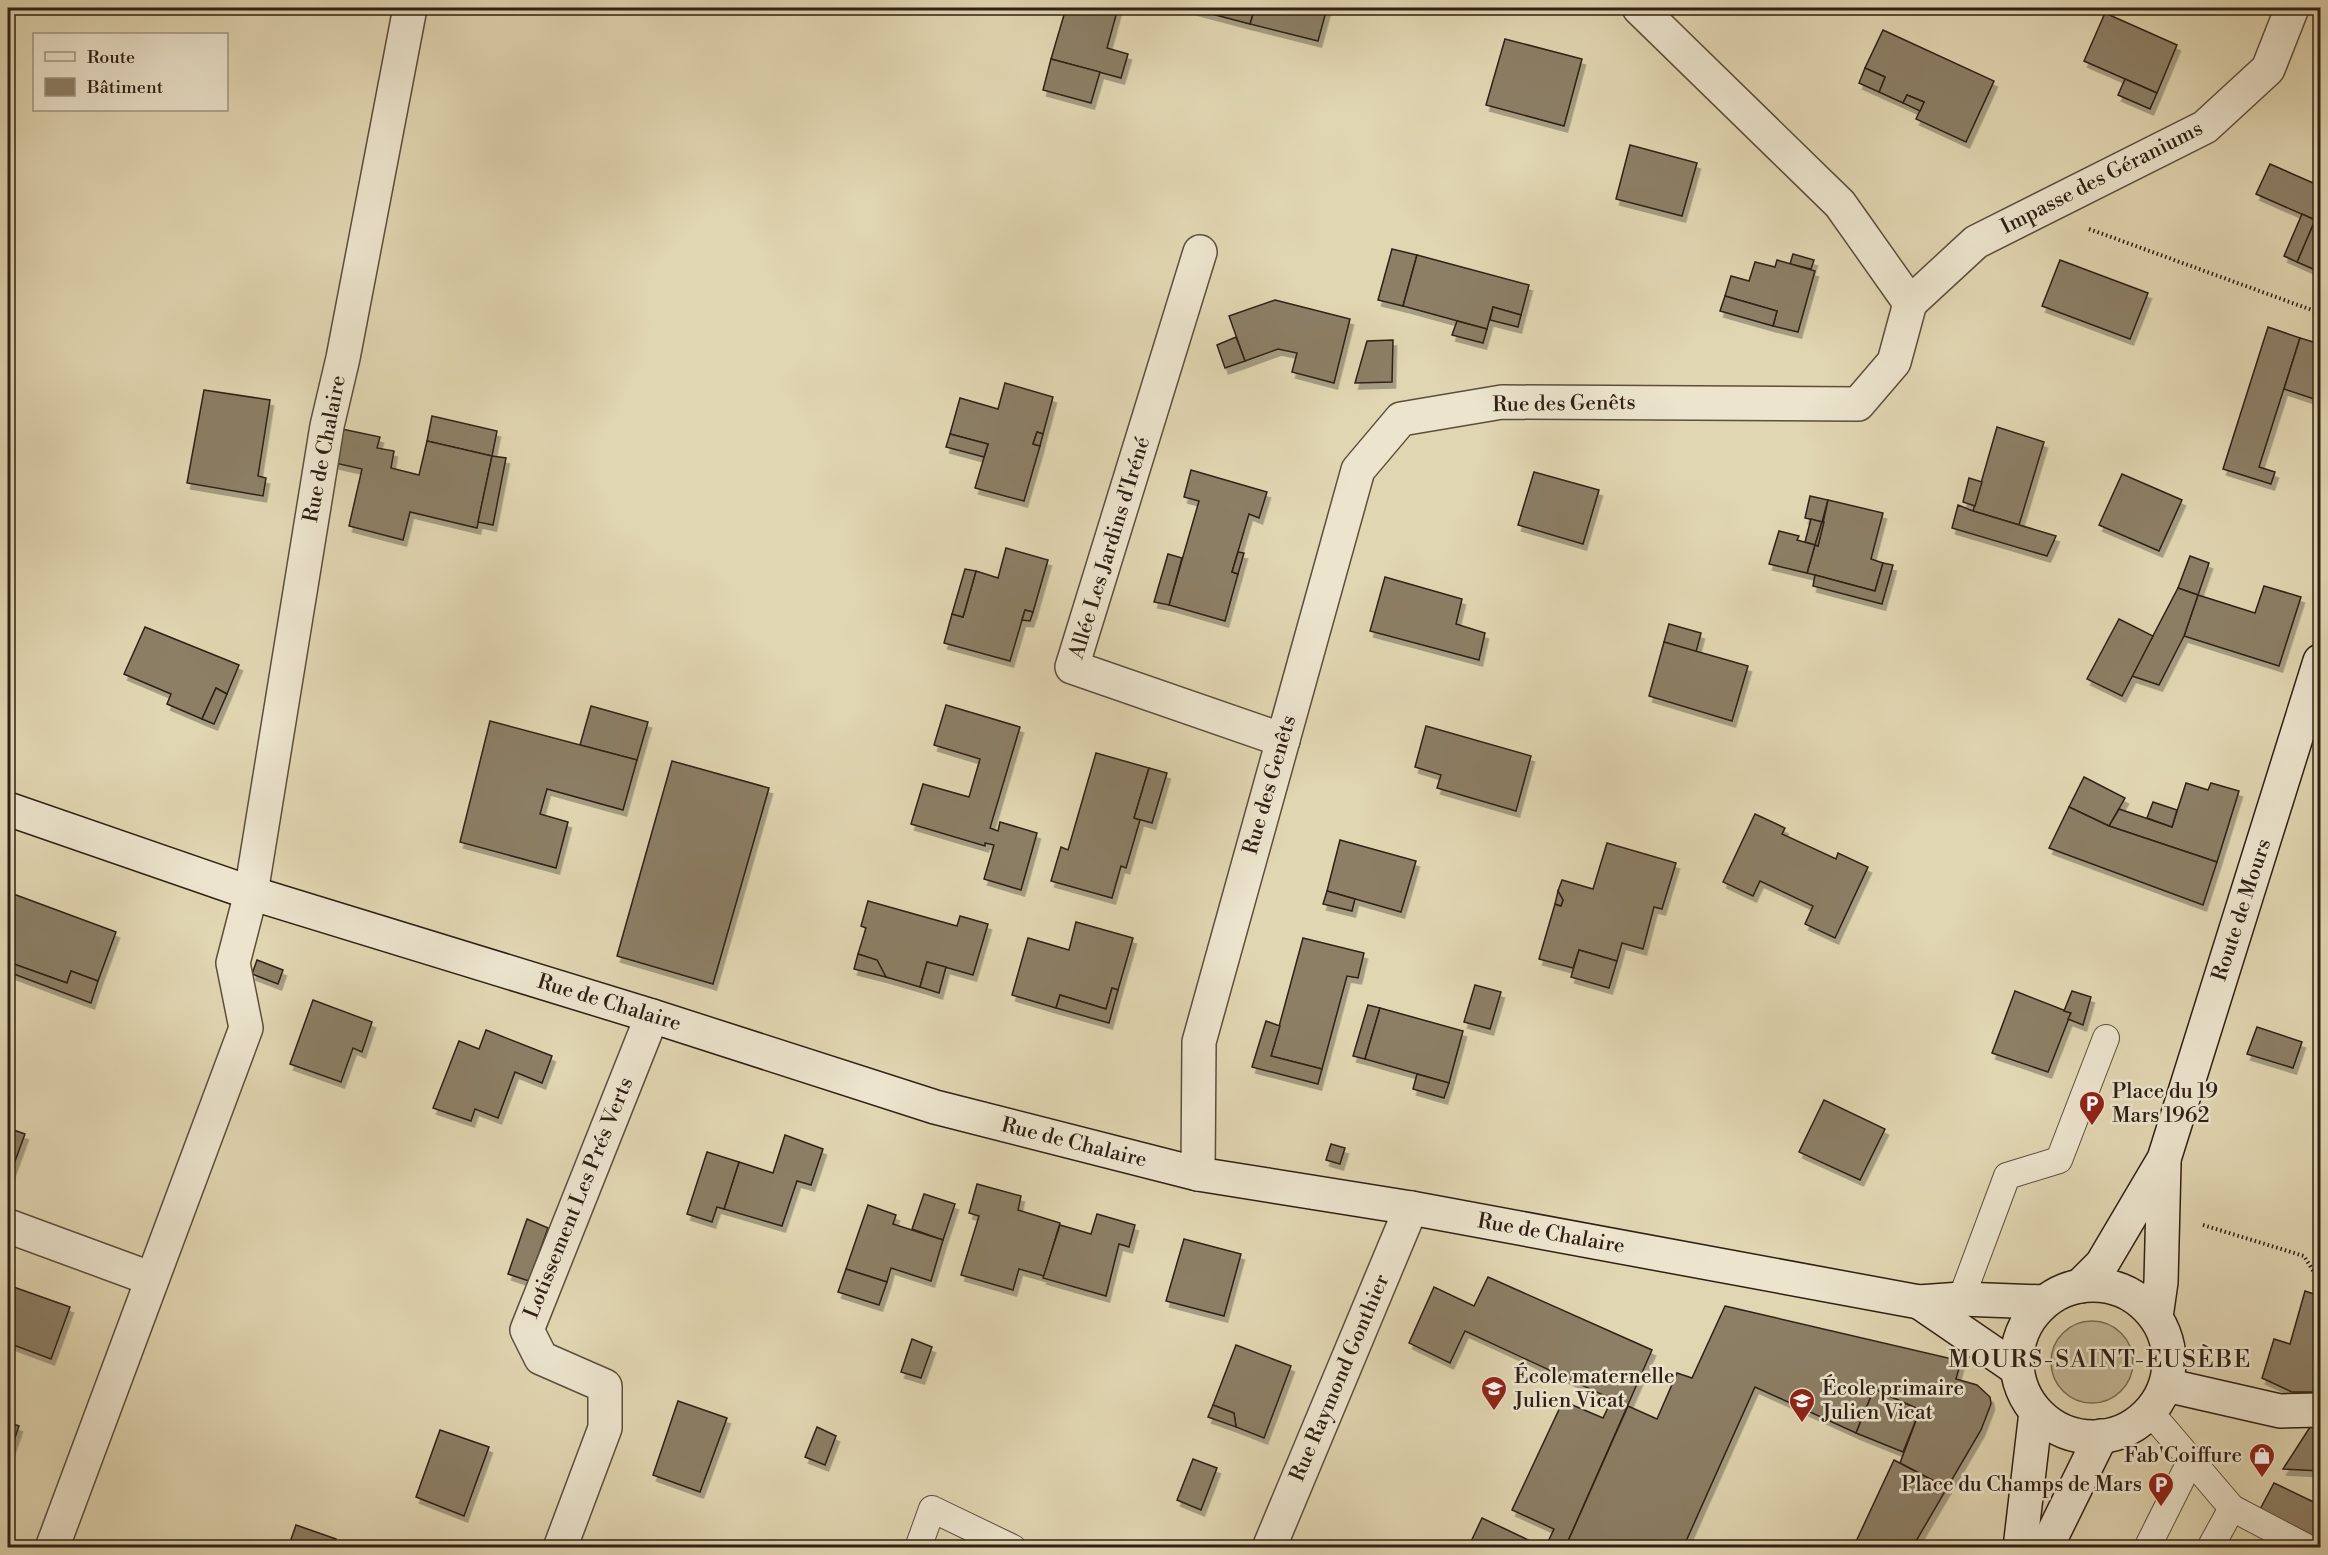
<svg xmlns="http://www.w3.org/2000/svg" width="2328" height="1555" font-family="'Libre Bodoni',serif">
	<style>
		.green { fill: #c3b797; stroke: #796c56; stroke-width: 1.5 }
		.building { fill: #8c7f66; stroke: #2f2014; stroke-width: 1.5; filter: url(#shadow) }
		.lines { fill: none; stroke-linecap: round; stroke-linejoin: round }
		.lane-casing { stroke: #5c4e3c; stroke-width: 28 }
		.street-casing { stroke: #5c4e3c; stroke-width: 36 }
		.secondary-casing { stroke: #2f2014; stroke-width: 36 }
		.path { stroke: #2f2014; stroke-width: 4; stroke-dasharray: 1.5 3; stroke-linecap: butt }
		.lane { stroke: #ece4cd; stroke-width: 26 }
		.street { stroke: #ece4cd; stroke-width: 33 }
		.secondary { stroke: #ece4cd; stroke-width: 33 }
		.labels { text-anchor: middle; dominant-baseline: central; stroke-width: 5; stroke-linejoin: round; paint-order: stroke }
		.street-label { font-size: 21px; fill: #2f2014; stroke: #ece4cd }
		.poi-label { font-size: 21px; fill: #2f2014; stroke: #ece4cd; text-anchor: start }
		.quarter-label { font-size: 24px; letter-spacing: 1.5px; fill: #2f2014; stroke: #ece4cd }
	</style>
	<defs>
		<filter id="shadow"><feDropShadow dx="3.5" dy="6" stdDeviation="0" flood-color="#0004"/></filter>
	</defs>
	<rect width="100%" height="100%" fill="#e1d6b2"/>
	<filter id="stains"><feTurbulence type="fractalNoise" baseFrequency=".00333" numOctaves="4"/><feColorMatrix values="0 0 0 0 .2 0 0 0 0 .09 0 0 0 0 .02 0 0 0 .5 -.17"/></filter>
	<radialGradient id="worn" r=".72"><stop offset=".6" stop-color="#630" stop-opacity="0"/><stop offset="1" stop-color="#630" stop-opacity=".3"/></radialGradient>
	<circle class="green" cx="2092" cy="1362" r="41"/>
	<g class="building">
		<polygon points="1066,8 1118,8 1107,48 1128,54 1121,78 1051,59"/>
		<polygon points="1189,8 1255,8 1250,24"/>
		<polygon points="1255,8 1327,8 1318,41 1250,24"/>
		<polygon points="2105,13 2177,45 2157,93 2084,61"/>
		<polygon points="1883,30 1994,81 1966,142 1916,119 1924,102 1907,95 1903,103 1879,92 1885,77 1865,68"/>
		<polygon points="1505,39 1582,59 1564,126 1486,105"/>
		<polygon points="1051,59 1100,72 1091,103 1043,90"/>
		<polygon points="1865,68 1885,77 1879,92 1859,83"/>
		<polygon points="2125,79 2157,93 2150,109 2118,95"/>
		<polygon points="1907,95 1924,102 1920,111 1903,103"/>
		<polygon points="1630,145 1697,163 1682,216 1616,199"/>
		<polygon points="2270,164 2320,186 2320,272 2297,262 2315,220 2256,194"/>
		<polygon points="2302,214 2315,220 2297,262 2284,256"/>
		<polygon points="1392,249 1417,255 1403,306 1378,300"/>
		<polygon points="1793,254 1814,260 1811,269 1790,264"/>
		<polygon points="1417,255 1529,285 1521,315 1493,307 1487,329 1403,306"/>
		<polygon points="1777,260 1815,271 1798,332 1773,326 1777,311 1725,296 1731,276 1749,281 1755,262 1775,267"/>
		<polygon points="2060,260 2148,293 2130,339 2042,306"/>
		<polygon points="1725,296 1777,311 1773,326 1720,311"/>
		<polygon points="1275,300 1350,319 1334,383 1292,372 1297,353 1278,349 1245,361 1229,316"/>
		<polygon points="1493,307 1521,315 1518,327 1490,320"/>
		<polygon points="1457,321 1487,329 1483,343 1452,335"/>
		<polygon points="2268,327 2300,338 2259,467 2275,472 2271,484 2223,469"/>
		<polygon points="1236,337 1245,361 1225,368 1217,345"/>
		<polygon points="2300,338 2320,344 2320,401 2284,389"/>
		<polygon points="1393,340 1392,382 1355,383 1367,341"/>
		<polygon points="1005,383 1053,397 1043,434 1037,432 1033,444 1040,446 1024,501 975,488 988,444 950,434 960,398 998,409"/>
		<polygon points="204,390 270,400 258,476 266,478 263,496 187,483"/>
		<polygon points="432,416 497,431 492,456 427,441"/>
		<polygon points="1997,427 2044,442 2019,525 1973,511"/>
		<polygon points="342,429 380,437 377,448 394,451 391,468 419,475 427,441 492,456 477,528 410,512 403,540 349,526 362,469 335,463"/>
		<polygon points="1037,432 1043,434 1040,446 1033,444"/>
		<polygon points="950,434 988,444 984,457 946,447"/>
		<polygon points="492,456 506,458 493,525 478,522"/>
		<polygon points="1191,470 1267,492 1259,518 1249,514 1232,572 1238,574 1225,621 1169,605 1199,501 1184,497"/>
		<polygon points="1534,472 1599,490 1583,544 1518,525"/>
		<polygon points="2122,474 2182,500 2159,551 2099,525"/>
		<polygon points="1969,478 1982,482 1975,506 1963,502"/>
		<polygon points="1810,496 1828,500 1822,522 1805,518"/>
		<polygon points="1828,500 1883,513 1871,559 1883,563 1875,591 1807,573 1815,545 1818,546"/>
		<polygon points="1958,505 1973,511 2056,536 2047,556 1952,528"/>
		<polygon points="1811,519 1822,522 1815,545 1805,542"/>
		<polygon points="1822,522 1824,522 1818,546 1815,545"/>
		<polygon points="1779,531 1799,536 1797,540 1815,545 1807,573 1769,564"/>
		<polygon points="1006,548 1048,560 1033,612 1025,610 1010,661 944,643 952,614 963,617 976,571 998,578"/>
		<polygon points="1238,552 1244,553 1238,574 1232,572"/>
		<polygon points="1168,554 1182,558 1169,605 1154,602"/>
		<polygon points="2190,556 2209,563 2198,595 2178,588"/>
		<polygon points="1883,563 1893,565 1882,604 1813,586 1815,575 1875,591"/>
		<polygon points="965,569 976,571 963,617 952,614"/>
		<polygon points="1385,577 1462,599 1456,624 1485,633 1479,660 1370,631"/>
		<polygon points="2264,586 2301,597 2279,666 2184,636 2198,595 2255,613"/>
		<polygon points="2178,588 2198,595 2184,636 2159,685 2132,676"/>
		<polygon points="1025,610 1033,612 1030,621 1022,620"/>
		<polygon points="2119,619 2153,636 2122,696 2087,679"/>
		<polygon points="1669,624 1701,633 1696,652 1664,642"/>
		<polygon points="145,627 239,665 227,694 216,688 202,719 167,704 171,694 124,674"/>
		<polygon points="1664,642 1748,666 1732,721 1649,696"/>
		<polygon points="216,688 227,694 214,724 202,719"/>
		<polygon points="946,705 1020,727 990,828 998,831 1000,822 1037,833 1021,890 984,879 994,845 985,843 985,846 911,824 923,784 969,797 980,759 934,745"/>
		<polygon points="591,706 648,722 637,760 580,745"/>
		<polygon points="490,721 637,760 623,810 547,789 540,814 568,822 556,868 460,842"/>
		<polygon points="1426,726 1531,756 1516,811 1437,788 1441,775 1415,767"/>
		<polygon points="1096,753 1149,768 1134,818 1140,820 1126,868 1121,866 1112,898 1051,881 1061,847 1068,850"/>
		<polygon points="672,761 769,788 713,984 617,956"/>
		<polygon points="1149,768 1167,773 1152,823 1134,818"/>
		<polygon points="2084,777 2125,798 2109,826 2069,807"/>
		<polygon points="2186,783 2208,790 2211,783 2239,791 2217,862 2109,826 2119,809 2172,827"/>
		<polygon points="2153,802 2177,810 2172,827 2147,818"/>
		<polygon points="2069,807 2109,826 2217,862 2203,905 2049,848"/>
		<polygon points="1755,814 1785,828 1782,834 1836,859 1838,853 1868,867 1835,938 1805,924 1813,906 1760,881 1753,896 1723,882"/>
		<polygon points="1340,840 1416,861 1401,912 1327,891"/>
		<polygon points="1607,843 1676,863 1662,909 1654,907 1643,949 1622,943 1617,961 1579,950 1573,968 1539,959 1555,904 1561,906 1563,900 1558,891 1562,880 1593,889"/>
		<polygon points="1327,891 1355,899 1352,911 1323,904"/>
		<polygon points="1558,891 1563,900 1561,906 1555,904"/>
		<polygon points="8,892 116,932 98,981 71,971 67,983 8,962"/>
		<polygon points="868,901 957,926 960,916 988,924 973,975 927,962 920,987 886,977 877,960 858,954 866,928 861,926"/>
		<polygon points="1076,922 1133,938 1118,990 1112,988 1106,1009 1060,995 1056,1008 1012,995 1028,938 1069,950"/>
		<polygon points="1303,938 1364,953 1358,978 1347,976 1322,1069 1271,1056"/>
		<polygon points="1579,950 1617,961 1609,988 1571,977"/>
		<polygon points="858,954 877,960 886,977 854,969"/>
		<polygon points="257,960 283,970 278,984 252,974"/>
		<polygon points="927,962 946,967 939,993 920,987"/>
		<polygon points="14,964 67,983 71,971 98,981 91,1003 11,973"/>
		<polygon points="1475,985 1501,992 1490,1029 1464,1022"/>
		<polygon points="1112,988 1118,990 1109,1023 1056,1008 1060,995 1106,1009"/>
		<polygon points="2015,991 2071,1013 2048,1072 1992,1053"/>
		<polygon points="2072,991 2091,997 2083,1025 2068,1019 2071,1013 2064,1011"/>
		<polygon points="313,1000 372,1022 362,1052 353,1048 341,1082 290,1064"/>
		<polygon points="1368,1005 1380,1008 1365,1059 1353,1056"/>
		<polygon points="1380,1008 1463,1031 1449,1083 1365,1059"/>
		<polygon points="1266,1021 1280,1026 1271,1056 1322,1069 1318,1084 1252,1067"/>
		<polygon points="2257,1027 2302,1042 2293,1068 2247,1054"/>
		<polygon points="486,1030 552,1056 542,1083 515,1072 498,1118 475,1109 471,1121 433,1108 459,1041 479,1049"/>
		<polygon points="1417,1074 1449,1083 1444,1098 1413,1089"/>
		<polygon points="1824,1100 1885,1129 1860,1180 1799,1152"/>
		<polygon points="8,1128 25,1134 11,1172 8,1171"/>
		<polygon points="785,1135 823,1149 811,1185 797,1181 782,1226 724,1209 739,1162 773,1173"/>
		<polygon points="1331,1144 1345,1148 1340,1164 1326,1160"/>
		<polygon points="707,1152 739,1162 724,1209 717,1207 712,1222 687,1214"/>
		<polygon points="977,1184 1021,1196 1018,1210 1060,1223 1044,1276 1019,1269 1013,1290 961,1275 979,1216 969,1213"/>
		<polygon points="924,1194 955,1204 943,1240 912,1229"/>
		<polygon points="868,1205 896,1215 893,1224 943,1240 931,1281 891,1268 887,1282 846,1269"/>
		<polygon points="1097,1214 1135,1225 1129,1247 1119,1244 1106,1296 1043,1278 1060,1225 1091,1234"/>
		<polygon points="527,1219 548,1228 529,1281 508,1274"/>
		<polygon points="1184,1239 1241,1254 1224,1316 1166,1301"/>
		<polygon points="846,1269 887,1282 879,1305 838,1292"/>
		<polygon points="1488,1277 1652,1350 1565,1548 1545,1548 1554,1529 1512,1510 1563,1401 1603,1418 1612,1399 1465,1331 1450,1363 1409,1343 1434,1287 1474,1306"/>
		<polygon points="8,1285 70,1307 51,1359 8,1343"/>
		<polygon points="2305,1291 2320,1296 2320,1392 2292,1392 2262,1378 2274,1339 2290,1344"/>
		<polygon points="1725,1306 1961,1361 1956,1379 1977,1385 1990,1397 1991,1404 1981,1430 1947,1488 1900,1463 1920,1410 1874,1389 1856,1433 1755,1387 1683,1548 1565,1548 1628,1406 1657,1419 1677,1373 1692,1378"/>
		<polygon points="912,1339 932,1347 921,1378 901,1372"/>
		<polygon points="1236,1345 1291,1366 1264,1438 1236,1427 1234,1413 1213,1405"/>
		<polygon points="1874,1389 1920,1410 1903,1452 1856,1433"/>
		<polygon points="678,1401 727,1418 700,1492 653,1475"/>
		<polygon points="1213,1405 1234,1413 1236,1427 1208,1417"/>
		<polygon points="8,1422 19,1426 8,1458"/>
		<polygon points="2320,1423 2320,1471 2283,1469 2312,1424"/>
		<polygon points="817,1427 836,1436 825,1465 805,1457"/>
		<polygon points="440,1430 489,1447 464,1516 416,1497"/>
		<polygon points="1193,1459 1217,1468 1201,1510 1177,1500"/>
		<polygon points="1894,1460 1947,1488 1912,1548 1853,1548"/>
		<polygon points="2274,1483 2320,1505 2320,1544 2257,1515"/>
		<polygon points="1482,1518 1545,1548 1468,1548"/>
		<polygon points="296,1525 336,1539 333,1548 288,1548"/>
	</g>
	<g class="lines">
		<defs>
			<g id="lane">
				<polyline points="1961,1299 2007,1176 2059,1160 2106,1038"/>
				<polyline points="2150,1412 2232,1508 2308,1548"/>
				<polyline points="918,1548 932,1509 1013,1548"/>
				<polyline points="2147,1548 2191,1460"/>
				<polyline points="2210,1548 2232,1508"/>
			</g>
			<g id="street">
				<polyline points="1200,252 1072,667 1283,740"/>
				<polyline points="1910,303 1976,242 2205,127 2268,69 2292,8"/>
				<polyline points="1198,1174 1199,1042 1358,470 1401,419 1502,402 1858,404 1894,362 1910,303 1840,204 1639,8"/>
				<polyline points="8,1226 152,1279"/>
				<polyline points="52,1548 246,1028 233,963 251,893 327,426 343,358 410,8"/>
				<polyline points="560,1548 605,1428 605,1386 541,1358 527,1330 652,1016"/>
				<polyline points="1269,1548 1411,1208"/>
			</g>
			<g id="secondary">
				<polyline points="8,809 251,893 652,1016 935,1107 1198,1174 1411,1208 1919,1302 1961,1299 2044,1302"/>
				<circle cx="2093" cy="1361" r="76"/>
				<polyline points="2080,1286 2102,1264 2164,1159 2320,661"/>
				<polyline points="1919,1302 2017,1369"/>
				<polyline points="2156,1317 2161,1282 2164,1163"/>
				<polyline points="2166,1385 2280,1411 2320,1410"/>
				<polyline points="2020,1548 2036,1412"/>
				<polyline points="2046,1548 2101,1436"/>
			</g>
		</defs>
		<use href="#lane" class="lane-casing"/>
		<use href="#street" class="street-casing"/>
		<use href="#secondary" class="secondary-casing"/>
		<g class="path">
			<polyline points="2089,229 2320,313"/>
			<polyline points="2203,1225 2304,1256 2320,1282"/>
		</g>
		<use href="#lane" class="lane"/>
		<use href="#street" class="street"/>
		<use href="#secondary" class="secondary"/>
	</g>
	<defs>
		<symbol id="parking-pin" viewBox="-11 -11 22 30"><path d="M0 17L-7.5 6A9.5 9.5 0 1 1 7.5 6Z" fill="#8f2418" stroke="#ece4cd"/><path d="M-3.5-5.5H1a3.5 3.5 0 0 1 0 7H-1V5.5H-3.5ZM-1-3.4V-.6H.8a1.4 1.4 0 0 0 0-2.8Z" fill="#fff"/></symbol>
		<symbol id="school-pin" viewBox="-11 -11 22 30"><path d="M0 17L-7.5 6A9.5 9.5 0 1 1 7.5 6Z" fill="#8f2418" stroke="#ece4cd"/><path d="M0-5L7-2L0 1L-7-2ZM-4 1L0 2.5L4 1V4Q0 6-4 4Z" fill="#fff"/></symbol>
		<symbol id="shop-pin" viewBox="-11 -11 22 30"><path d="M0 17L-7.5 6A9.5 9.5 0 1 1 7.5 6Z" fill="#8f2418" stroke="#ece4cd"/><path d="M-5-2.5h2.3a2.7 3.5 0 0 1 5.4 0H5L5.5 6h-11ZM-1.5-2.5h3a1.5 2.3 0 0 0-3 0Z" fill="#fff"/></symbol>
	</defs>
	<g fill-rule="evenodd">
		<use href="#parking-pin" x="2077" y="1089" width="30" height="40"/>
		<use href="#school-pin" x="1479" y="1374" width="30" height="40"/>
		<use href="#school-pin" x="1787" y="1386" width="30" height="40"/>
		<use href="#shop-pin" x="2247" y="1441" width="30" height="40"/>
		<use href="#parking-pin" x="2146" y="1470" width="30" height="40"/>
	</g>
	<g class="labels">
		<g class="street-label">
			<text transform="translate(2102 178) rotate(-27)">Impasse des Géraniums</text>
			<text transform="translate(1564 404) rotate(-1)">Rue des Genêts</text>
			<text transform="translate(325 449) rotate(-79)">Rue de Chalaire</text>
			<text transform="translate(1110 548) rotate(-73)">Allée Les Jardins d'Iréné</text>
			<text transform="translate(1270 785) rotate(-74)">Rue des Genêts</text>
			<text transform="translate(2242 910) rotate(-72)">Route de Mours</text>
			<text transform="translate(609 1003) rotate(17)">Rue de Chalaire</text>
			<text transform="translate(1074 1143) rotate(14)">Rue de Chalaire</text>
			<text transform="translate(579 1198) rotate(-68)">Lotissement Les Prés Verts</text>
			<text transform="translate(1551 1234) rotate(10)">Rue de Chalaire</text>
			<text transform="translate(1340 1378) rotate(-67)">Rue Raymond Gonthier</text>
		</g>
		<g class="poi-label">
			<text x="2112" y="1092">Place du 19<tspan x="2112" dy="24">Mars 1962</tspan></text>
			<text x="1514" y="1377">École maternelle<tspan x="1514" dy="24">Julien Vicat</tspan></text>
			<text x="1822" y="1389">École primaire<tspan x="1822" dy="24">Julien Vicat</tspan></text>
			<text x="2242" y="1456" text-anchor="end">Fab'Coiffure</text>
			<text x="2142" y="1485" text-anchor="end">Place du Champs de Mars</text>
		</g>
		<g class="quarter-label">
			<text x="2100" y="1360">MOURS-SAINT-EUSÈBE</text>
		</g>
	</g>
	<rect width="2328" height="1555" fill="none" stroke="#e1d6b2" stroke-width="30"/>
	<rect x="9" y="9" width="2310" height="1537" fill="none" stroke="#2f2014" stroke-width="3"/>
	<rect x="15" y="15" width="2298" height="1525" fill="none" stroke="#2f2014" stroke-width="1.5"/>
	<rect x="33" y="33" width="195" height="78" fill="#ece4cd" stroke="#a09683" stroke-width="1.5"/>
	<rect x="45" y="52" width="30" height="9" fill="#ece4cd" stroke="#a09683" stroke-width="1.5"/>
	<text x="87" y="63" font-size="18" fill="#2f2014">Route</text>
	<rect x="45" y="78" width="30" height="18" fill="#8c7f66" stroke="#a09683" stroke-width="1.5"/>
	<text x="87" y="93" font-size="18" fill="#2f2014">Bâtiment</text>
	<rect width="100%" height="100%" filter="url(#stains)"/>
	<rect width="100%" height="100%" fill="url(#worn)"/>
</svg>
